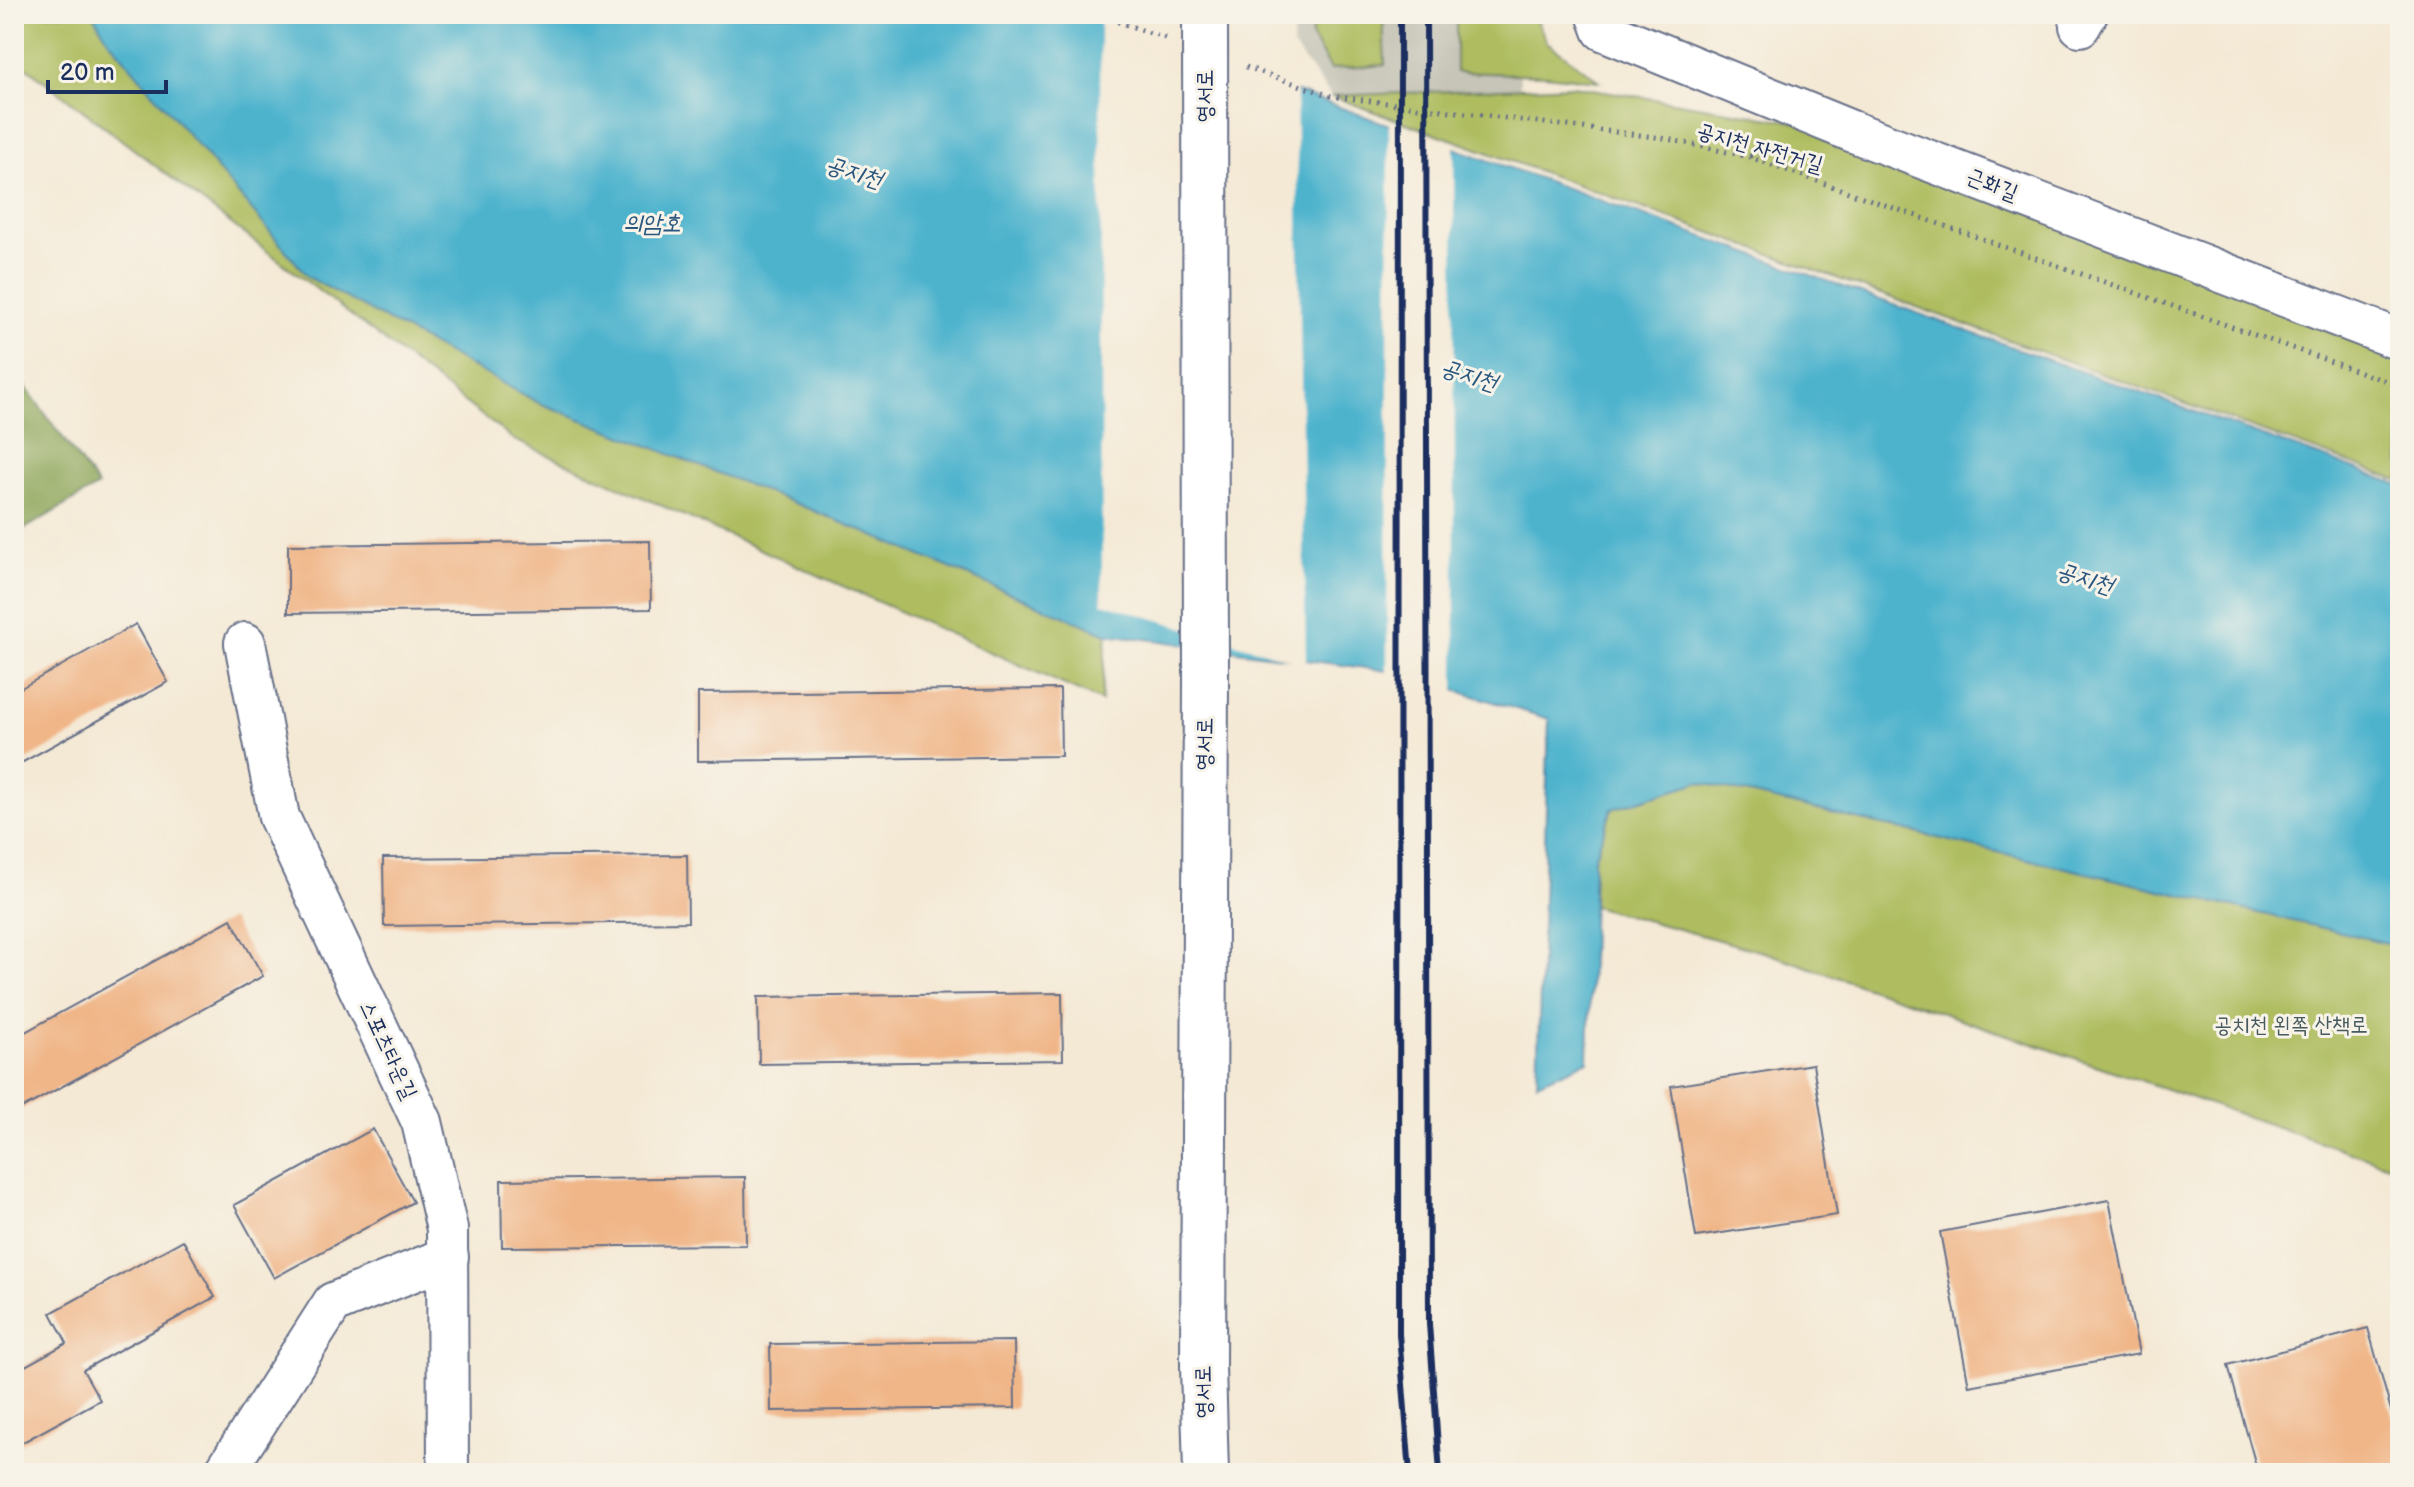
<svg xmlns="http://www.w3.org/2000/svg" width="2414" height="1487" font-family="'Balsamiq Sans','Poor Story',sans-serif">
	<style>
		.industrial { fill: #c6c5b8 }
		.green { fill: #afbd60; stroke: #65765f; stroke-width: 2 }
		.forest { fill: #8ba456; stroke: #536a5a; stroke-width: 2 }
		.water { fill: #4eb3cd; stroke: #347196; stroke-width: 2 }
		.pier { fill: #f4e9d5 }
		.building { fill: #f0b688 }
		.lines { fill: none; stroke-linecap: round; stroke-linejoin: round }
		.minor-casing { stroke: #677088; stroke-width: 44 }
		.tertiary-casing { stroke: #677088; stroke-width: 48 }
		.path { stroke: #677088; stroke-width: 5; stroke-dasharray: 2 6; stroke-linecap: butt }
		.minor { stroke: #fff; stroke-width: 40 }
		.tertiary { stroke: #fff; stroke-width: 44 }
		.rail { stroke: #1b2f5e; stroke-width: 6 }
		.tertiary-bridge-casing { stroke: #677088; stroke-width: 48; stroke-linecap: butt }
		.tertiary-bridge { stroke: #fff; stroke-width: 44 }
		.labels { text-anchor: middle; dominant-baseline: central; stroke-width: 6; stroke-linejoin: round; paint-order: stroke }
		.street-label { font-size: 22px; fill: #1b2f5e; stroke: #f7f3e8 }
		.park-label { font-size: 22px; fill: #475a5f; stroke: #f7f3e8 }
		.water-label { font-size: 24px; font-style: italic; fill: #2a577f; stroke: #f7f3e8 }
	</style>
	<rect width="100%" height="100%" fill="#f7f3e8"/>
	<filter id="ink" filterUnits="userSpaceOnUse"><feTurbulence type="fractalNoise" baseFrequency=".0125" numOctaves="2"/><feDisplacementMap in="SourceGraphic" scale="16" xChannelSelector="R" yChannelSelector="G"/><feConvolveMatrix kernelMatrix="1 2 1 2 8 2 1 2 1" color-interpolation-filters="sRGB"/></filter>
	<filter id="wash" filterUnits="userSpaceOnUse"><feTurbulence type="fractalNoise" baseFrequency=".006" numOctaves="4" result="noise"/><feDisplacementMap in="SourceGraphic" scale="32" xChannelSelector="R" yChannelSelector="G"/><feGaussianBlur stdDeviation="1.8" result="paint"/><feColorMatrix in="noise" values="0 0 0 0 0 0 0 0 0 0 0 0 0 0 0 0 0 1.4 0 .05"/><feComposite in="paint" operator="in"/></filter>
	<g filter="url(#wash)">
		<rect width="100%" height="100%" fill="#f4e9d5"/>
		<polygon class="industrial" points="1294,14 1518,14 1520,87 1331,96 1293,46"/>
		<g class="green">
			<polygon points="14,14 127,14 537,402 812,510 1107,634 1101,701 514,440 17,60 14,57"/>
			<polygon points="1311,14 1383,14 1385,65 1331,69 1312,38"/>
			<polygon points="1456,14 1534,14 1547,42 1600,81 1546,75 1456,72"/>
			<polygon points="1573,86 1851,131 2400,340 2400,481 1331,96"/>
			<polygon points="1698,782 2400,946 2400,1169 1767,953 1593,906 1594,859 1612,809"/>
		</g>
		<polygon class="forest" points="14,371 98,486 14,535"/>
		<polygon class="water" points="93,14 1078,14 2400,485 2400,946 1698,782 1612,809 1594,859 1588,1061 1537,1083 1549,719 1396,672 1107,634 812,510 537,402 308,277 107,38"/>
		<g class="pier">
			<polygon points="1100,17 1296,87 1306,664 1102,603"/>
			<polygon points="1389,120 1454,143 1455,694 1387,675"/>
		</g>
		<g id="blocks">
			<g class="building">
				<polygon points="650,541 651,609 288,613 288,545"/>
				<polygon points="136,624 168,682 14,767 14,692"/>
				<polygon points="1060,689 1061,756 698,761 698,693"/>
				<polygon points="687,855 688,922 384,926 383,858"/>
				<polygon points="231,919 263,976 14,1113 14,1038"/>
				<polygon points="1062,993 1063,1060 759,1064 758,997"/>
				<polygon points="1813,1064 1837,1215 1696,1237 1671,1086"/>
				<polygon points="373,1129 413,1202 274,1278 234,1205"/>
				<polygon points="745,1177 746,1245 502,1247 501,1180"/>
				<polygon points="2109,1200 2139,1354 1969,1386 1940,1232"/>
				<polygon points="183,1240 215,1297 83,1370 100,1400 14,1447 14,1372 67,1343 51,1313"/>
				<polygon points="2368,1328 2400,1443 2400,1470 2388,1473 2258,1473 2228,1365"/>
				<polygon points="1014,1341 1015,1408 771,1411 770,1344"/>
			</g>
		</g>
	</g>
	<g filter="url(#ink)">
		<use href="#blocks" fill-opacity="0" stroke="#677088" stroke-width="2"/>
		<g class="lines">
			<defs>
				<g id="minor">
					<polyline points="1597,14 1603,30 1851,131 2400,340"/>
					<polyline points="2080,26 2087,14"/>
					<polyline points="245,643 279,817 422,1122 447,1229 448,1473"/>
					<polyline points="224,1473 333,1303 448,1257"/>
				</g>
				<polyline id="tertiary" points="1206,1473 1203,1366 1206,682"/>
			</defs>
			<use href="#minor" class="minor-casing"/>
			<use href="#tertiary" class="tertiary-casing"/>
			<g class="path">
				<polyline points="1095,14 1165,38"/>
				<polyline points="1246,67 1331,96 1663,138 1749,157 2400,386"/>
				<polyline points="1750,156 1783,148"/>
			</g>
			<use href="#minor" class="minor"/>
			<use href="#tertiary" class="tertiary"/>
			<g class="rail">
				<polyline points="1400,14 1399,1334 1410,1473"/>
				<polyline points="1426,14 1429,1324 1440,1473"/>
			</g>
			<defs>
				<polyline id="tertiary-bridge" points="1205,14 1206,682"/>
			</defs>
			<use href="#tertiary-bridge" class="tertiary-bridge-casing"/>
			<use href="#tertiary-bridge" class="tertiary-bridge"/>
		</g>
	</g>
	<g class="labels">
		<g class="street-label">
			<text transform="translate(1205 96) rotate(-90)">영서로</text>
			<text transform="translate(1760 148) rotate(16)">공지천 자전거길</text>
			<text transform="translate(1992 185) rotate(21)">근화길</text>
			<text transform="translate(1205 744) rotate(-89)">영서로</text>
			<text transform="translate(388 1050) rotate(65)">스포츠타운길</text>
			<text transform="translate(1204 1392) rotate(-91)">영서로</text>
		</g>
		<g class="park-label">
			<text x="2291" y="1025">공치천 왼쪽 산책로</text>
		</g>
		<g class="water-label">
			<text transform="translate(854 172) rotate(18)">공지천</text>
			<text x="652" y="223">의암호</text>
			<text transform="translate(1469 375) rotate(18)">공지천</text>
			<text transform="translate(2085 578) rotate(18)">공지천</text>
		</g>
	</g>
	<rect width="2414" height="1487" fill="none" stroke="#f7f3e8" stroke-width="48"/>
	<path d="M48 80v12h118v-12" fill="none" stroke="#1b2f5e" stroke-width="4"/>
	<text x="60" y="80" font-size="24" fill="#1b2f5e" stroke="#f7f3e8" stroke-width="6" paint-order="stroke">20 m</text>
</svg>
